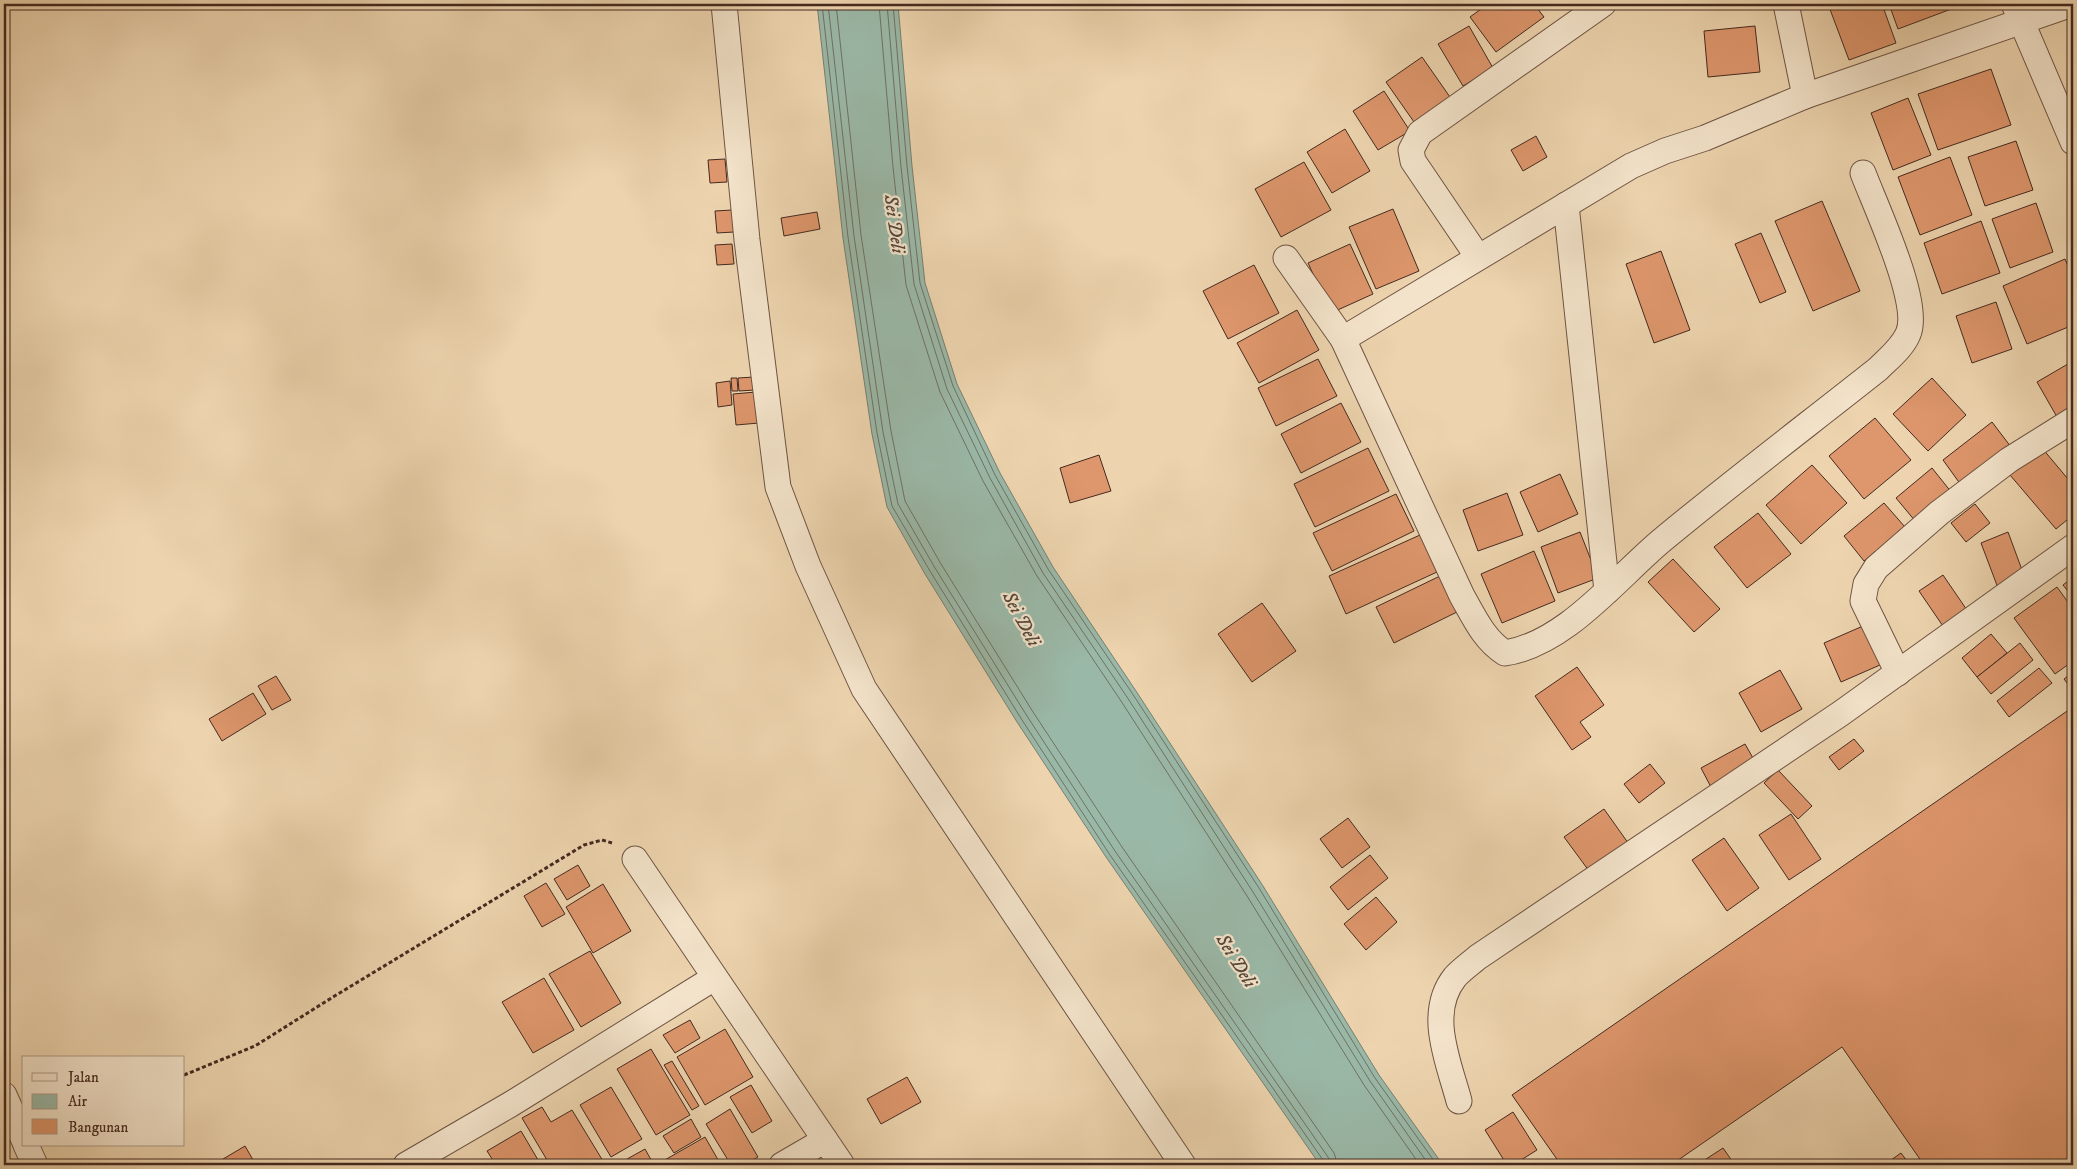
<svg xmlns="http://www.w3.org/2000/svg" width="2077" height="1169" font-family="'IM FELL DW Pica',serif">
	<style>
		.water { fill: #9ab8a7; stroke: #787f71 }
		.lines { fill: none; stroke-linecap: round; stroke-linejoin: round }
		.shore { stroke: #6f7164; stroke-width: 1 }
		.building { fill: #de966c; stroke: #442a20 }
		.minor-casing { stroke: #6e5444; stroke-width: 27 }
		.path { stroke: #442a20; stroke-width: 3; stroke-dasharray: 4 2.5; stroke-linecap: butt }
		.minor { stroke: #f3e3ca; stroke-width: 25 }
		.labels { text-anchor: middle; dominant-baseline: central; stroke-width: 4.5; stroke-linejoin: round; paint-order: stroke }
		.water-label { font-size: 19px; font-style: italic; fill: #55463b; stroke: #f3e3ca }
	</style>
	<rect width="100%" height="100%" fill="#edd4ae"/>
	<filter id="stains"><feTurbulence type="fractalNoise" baseFrequency=".004" numOctaves="4"/><feColorMatrix values="0 0 0 0 .2 0 0 0 0 .09 0 0 0 0 .02 0 0 0 .5 -.17"/></filter>
	<radialGradient id="worn" r=".72"><stop offset=".6" stop-color="#630" stop-opacity="0"/><stop offset="1" stop-color="#630" stop-opacity=".3"/></radialGradient>
	<polygon class="water" points="817,4 898,4 912,166 925,283 957,384 1000,473 1053,567 1136,691 1263,886 1379,1075 1443,1165 1320,1165 1106,857 1017,722 925,574 887,507 872,434 843,238"/>
	<g class="lines">
		<g class="shore">
			<polyline points="822,4 848,237 877,433 892,506 930,571 1022,720 1110,855 1323,1160 1324,1165"/>
			<polyline points="828,4 854,236 883,432 898,504 935,568 1027,716 1115,851 1328,1157 1330,1165"/>
			<polyline points="836,4 861,235 891,431 905,501 941,564 1033,712 1122,847 1334,1153 1338,1165"/>
			<polyline points="879,4 893,167 906,285 940,392 983,481 1037,576 1121,701 1247,896 1364,1085 1420,1165"/>
			<polyline points="887,4 901,167 914,284 947,389 990,478 1043,573 1127,697 1253,892 1370,1081 1429,1165"/>
			<polyline points="893,4 907,166 920,283 953,386 995,475 1048,569 1132,693 1259,888 1375,1078 1437,1165"/>
		</g>
	</g>
	<g class="building">
		<polygon points="1488,4 1534,4 1544,17 1496,52 1470,17"/>
		<polygon points="1828,4 1882,4 1896,43 1849,60"/>
		<polygon points="1889,4 1961,4 1962,5 1898,29"/>
		<polygon points="1469,26 1493,68 1463,86 1438,44"/>
		<polygon points="1755,26 1760,72 1708,77 1704,31"/>
		<polygon points="1422,57 1450,97 1414,122 1386,82"/>
		<polygon points="1991,69 2011,125 1938,150 1918,94"/>
		<polygon points="1384,91 1410,131 1378,150 1353,111"/>
		<polygon points="1908,98 1931,155 1893,170 1871,113"/>
		<polygon points="1345,129 1370,171 1332,193 1307,152"/>
		<polygon points="1536,136 1547,157 1523,171 1511,150"/>
		<polygon points="2016,141 2033,190 1985,206 1968,157"/>
		<polygon points="1950,157 1972,215 1920,235 1898,177"/>
		<polygon points="725,159 727,182 710,183 708,160"/>
		<polygon points="1304,162 1331,210 1281,237 1255,189"/>
		<polygon points="1822,201 1860,291 1813,311 1775,221"/>
		<polygon points="2036,203 2053,252 2010,268 1992,219"/>
		<polygon points="1393,209 1419,271 1376,289 1349,227"/>
		<polygon points="732,210 734,232 717,233 715,211"/>
		<polygon points="817,212 820,229 784,236 781,218"/>
		<polygon points="1981,221 2000,273 1942,294 1924,243"/>
		<polygon points="1761,233 1786,292 1760,303 1735,244"/>
		<polygon points="732,244 734,264 717,265 715,245"/>
		<polygon points="1350,244 1373,294 1331,313 1308,263"/>
		<polygon points="1661,251 1690,330 1654,343 1626,264"/>
		<polygon points="2065,259 2073,278 2073,325 2027,344 2003,286"/>
		<polygon points="1254,265 1279,313 1228,339 1203,291"/>
		<polygon points="1996,302 2012,349 1972,363 1956,316"/>
		<polygon points="1297,310 1319,350 1259,383 1237,343"/>
		<polygon points="1318,359 1337,396 1276,426 1258,388"/>
		<polygon points="2073,361 2073,407 2057,417 2037,382"/>
		<polygon points="754,377 755,390 739,391 738,378"/>
		<polygon points="731,378 737,378 738,391 732,391"/>
		<polygon points="1932,378 1966,415 1928,451 1893,414"/>
		<polygon points="730,381 732,405 718,407 716,383"/>
		<polygon points="756,392 759,423 736,425 733,394"/>
		<polygon points="1341,403 1361,442 1301,473 1281,434"/>
		<polygon points="1875,418 1911,460 1864,499 1829,456"/>
		<polygon points="1992,422 2011,447 1961,485 1943,460"/>
		<polygon points="1368,448 1389,491 1315,527 1294,484"/>
		<polygon points="2042,448 2073,485 2073,515 2056,529 2010,475"/>
		<polygon points="1099,455 1111,491 1070,503 1060,468"/>
		<polygon points="1812,465 1847,503 1801,544 1766,505"/>
		<polygon points="1932,468 1952,493 1916,522 1896,498"/>
		<polygon points="1560,474 1578,514 1538,532 1520,492"/>
		<polygon points="1507,493 1523,535 1478,551 1463,510"/>
		<polygon points="1396,494 1414,531 1332,571 1313,533"/>
		<polygon points="1884,503 1905,527 1864,561 1844,536"/>
		<polygon points="1975,504 1990,523 1966,542 1951,523"/>
		<polygon points="1758,513 1791,554 1747,588 1714,547"/>
		<polygon points="1580,532 1598,578 1558,593 1541,547"/>
		<polygon points="2008,532 2025,578 1998,588 1981,543"/>
		<polygon points="1420,535 1437,572 1346,614 1329,576"/>
		<polygon points="1534,551 1555,601 1502,623 1481,574"/>
		<polygon points="1673,559 1720,609 1694,632 1648,582"/>
		<polygon points="1943,575 1971,616 1947,632 1919,591"/>
		<polygon points="1440,576 1457,612 1394,643 1376,607"/>
		<polygon points="2073,577 2073,598 2063,585"/>
		<polygon points="2057,587 2073,609 2073,661 2055,674 2014,618"/>
		<polygon points="1262,603 1296,651 1252,682 1218,634"/>
		<polygon points="1863,626 1880,665 1841,682 1824,643"/>
		<polygon points="1991,634 2007,653 1977,677 1962,658"/>
		<polygon points="2020,643 2033,660 1991,694 1977,677"/>
		<polygon points="1577,667 1604,705 1580,722 1591,737 1572,750 1535,696"/>
		<polygon points="2039,668 2052,683 2009,717 1997,701"/>
		<polygon points="1780,670 1802,709 1761,732 1739,693"/>
		<polygon points="2073,672 2073,691 2064,679"/>
		<polygon points="276,676 291,700 272,710 258,686"/>
		<polygon points="253,693 266,714 222,741 209,719"/>
		<polygon points="2073,707 2073,1165 1924,1165 1842,1047 1671,1165 1561,1165 1512,1095"/>
		<polygon points="1854,739 1864,751 1839,770 1829,757"/>
		<polygon points="1745,744 1757,765 1712,789 1701,768"/>
		<polygon points="1650,764 1665,783 1639,803 1624,784"/>
		<polygon points="1778,770 1812,806 1798,819 1764,783"/>
		<polygon points="1604,809 1631,847 1592,875 1564,837"/>
		<polygon points="1791,814 1821,859 1789,880 1759,835"/>
		<polygon points="1348,818 1370,847 1342,868 1320,839"/>
		<polygon points="1724,838 1759,888 1727,911 1692,860"/>
		<polygon points="1370,855 1388,878 1348,910 1330,887"/>
		<polygon points="578,865 590,886 567,900 554,879"/>
		<polygon points="546,883 565,914 542,927 524,896"/>
		<polygon points="603,884 631,931 593,953 566,907"/>
		<polygon points="1376,897 1397,922 1366,950 1344,924"/>
		<polygon points="590,951 621,1003 581,1027 549,974"/>
		<polygon points="544,978 574,1030 533,1053 502,1002"/>
		<polygon points="690,1020 700,1038 675,1053 663,1035"/>
		<polygon points="725,1029 753,1077 705,1105 677,1057"/>
		<polygon points="651,1049 690,1115 656,1135 617,1069"/>
		<polygon points="672,1061 699,1106 692,1110 664,1065"/>
		<polygon points="907,1077 921,1102 881,1124 867,1099"/>
		<polygon points="751,1085 772,1121 752,1133 730,1097"/>
		<polygon points="611,1087 642,1139 611,1157 580,1105"/>
		<polygon points="542,1107 551,1122 572,1110 603,1161 595,1165 550,1165 522,1118"/>
		<polygon points="730,1109 758,1157 743,1165 731,1165 706,1124"/>
		<polygon points="1513,1112 1537,1150 1513,1165 1507,1165 1485,1130"/>
		<polygon points="691,1119 701,1137 674,1153 663,1136"/>
		<polygon points="521,1131 541,1165 496,1165 487,1151"/>
		<polygon points="705,1137 721,1165 666,1165 663,1161"/>
		<polygon points="245,1146 256,1165 213,1165"/>
		<polygon points="4,1147 10,1159 4,1162"/>
		<polygon points="1723,1148 1735,1165 1697,1165"/>
		<polygon points="645,1149 654,1165 621,1165 620,1163"/>
		<polygon points="1901,1153 1910,1165 1884,1165"/>
		<polygon points="1539,1159 1543,1165 1530,1165"/>
	</g>
	<g class="lines">
		<defs>
			<g id="minor">
				<polyline points="724,4 747,240 778,487 808,566 864,689 1183,1165"/>
				<polyline points="1786,4 1805,96"/>
				<polyline points="2014,4 2073,142"/>
				<polyline points="1566,205 1607,591"/>
				<polyline points="1478,257 1413,161 1411,150 1420,133 1603,4"/>
				<path d="M1286,258l57,81 119,257c12,21 22,44 43,57 60,-9 111,-74 156,-112 71,-59 145,-115 217,-172 11,-11 24,-21 30,-35 14,-30 -33,-129 -45,-161"/>
				<polyline points="1343,339 1631,166 1665,151 1705,138 1805,96 2072,4"/>
				<polyline points="1898,673 1863,601 1866,584 1876,568 1939,513 2009,460 2073,420"/>
				<polyline points="635,859 842,1165"/>
				<polyline points="4,1095 24,1140"/>
				<path d="M1459,1101c-10,-38 -33,-88 -4,-124 6,-7 16,-14 23,-20l362,-243 233,-167"/>
				<polyline points="26,1145 35,1165"/>
				<polyline points="406,1165 511,1104 714,978"/>
				<polyline points="782,1165 825,1140"/>
			</g>
		</defs>
		<use href="#minor" class="minor-casing"/>
		<polyline class="path" points="184,1075 255,1046 333,997 584,845 602,840 612,843"/>
		<use href="#minor" class="minor"/>
	</g>
	<g class="labels">
		<g class="water-label">
			<text transform="translate(894 224) rotate(82)">Sei Deli</text>
			<text transform="translate(1021 619) rotate(62)">Sei Deli</text>
			<text transform="translate(1236 961) rotate(58)">Sei Deli</text>
		</g>
	</g>
	<rect width="2077" height="1169" fill="none" stroke="#edd4ae" stroke-width="20"/>
	<rect x="5" y="5" width="2067" height="1159" fill="none" stroke="#442a20" stroke-width="2.5"/>
	<rect x="10" y="10" width="2057" height="1149" fill="none" stroke="#442a20"/>
	<rect x="22" y="1056" width="162" height="90" fill="#f3e3ca" stroke="#ad9986"/>
	<rect x="32" y="1073" width="25" height="8" fill="#f3e3ca" stroke="#ad9986"/>
	<text x="68" y="1082" font-size="15" fill="#442a20">Jalan</text>
	<rect x="32" y="1094" width="25" height="15" fill="#9ab8a7" stroke="#ad9986"/>
	<text x="68" y="1106" font-size="15" fill="#442a20">Air</text>
	<rect x="32" y="1119" width="25" height="15" fill="#de966c" stroke="#ad9986"/>
	<text x="68" y="1132" font-size="15" fill="#442a20">Bangunan</text>
	<rect width="100%" height="100%" filter="url(#stains)"/>
	<rect width="100%" height="100%" fill="url(#worn)"/>
</svg>
